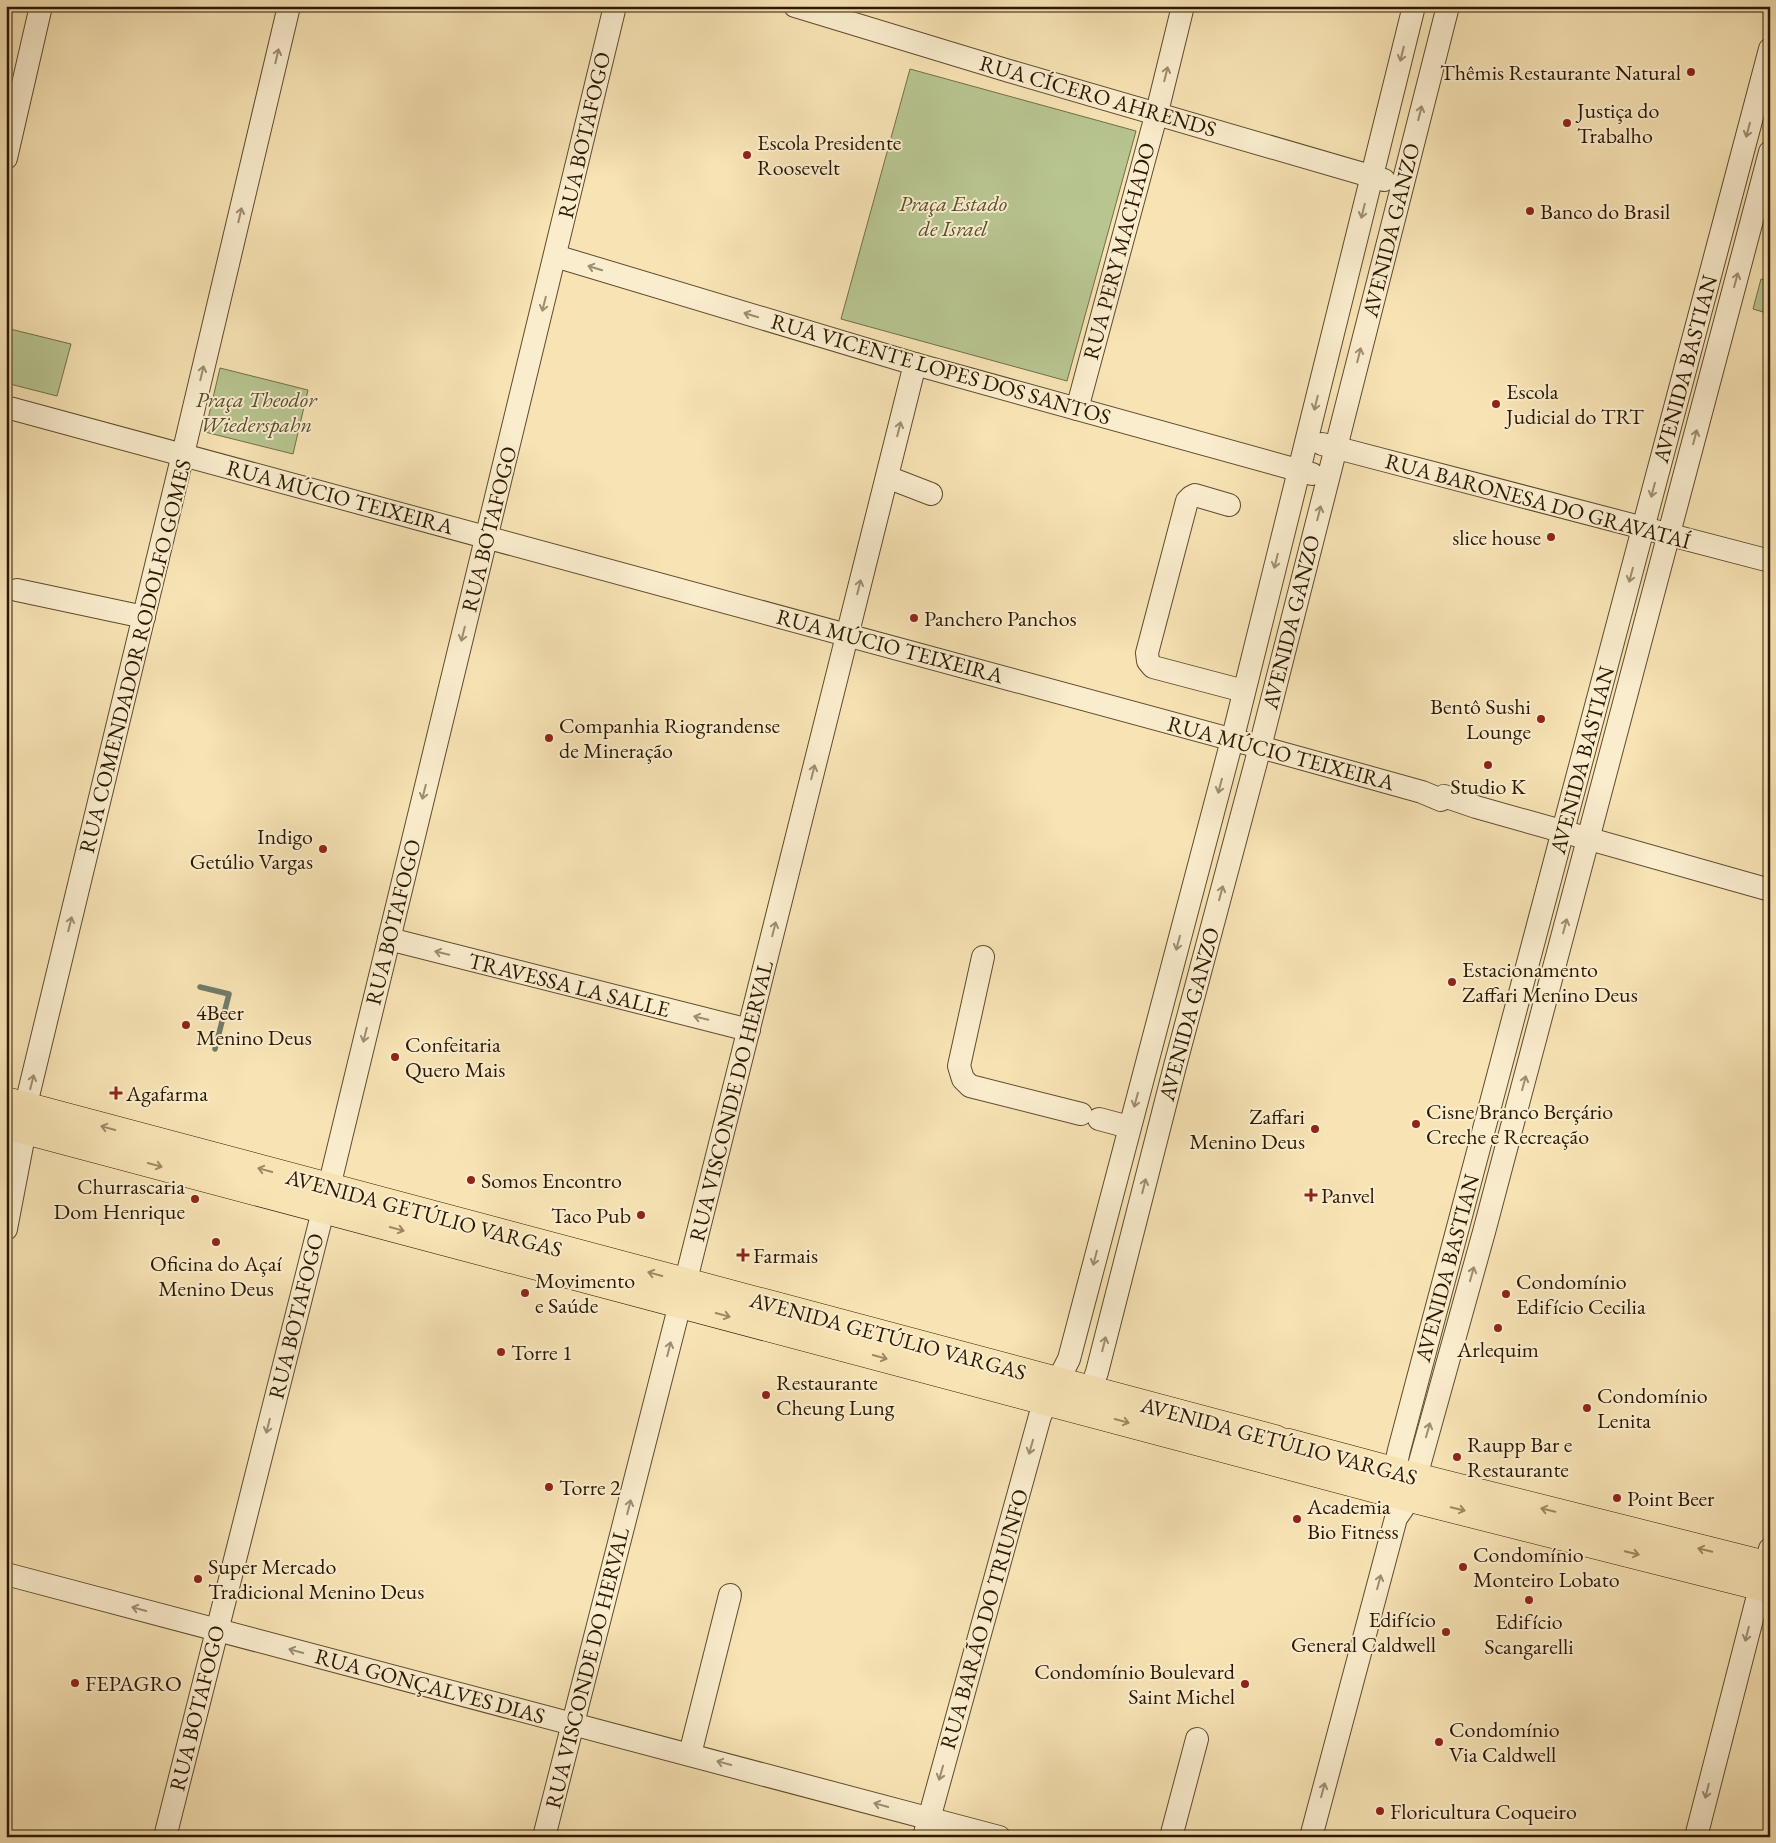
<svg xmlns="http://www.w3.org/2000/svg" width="1776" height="1843" font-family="'EB Garamond',serif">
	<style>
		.green { fill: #b8c591; stroke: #726e48 }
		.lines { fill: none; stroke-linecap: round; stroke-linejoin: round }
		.stream { stroke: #707c69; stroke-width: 5.5 }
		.minor-casing { stroke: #5f4b2d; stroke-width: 24 }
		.major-casing { stroke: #2c1800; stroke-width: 29 }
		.minor { stroke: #faedce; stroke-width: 22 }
		.major { stroke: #f7e3b4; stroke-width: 28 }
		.oneway { stroke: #9d8d71 }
		.oneway2 { stroke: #9c8863 }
		.poi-dot { fill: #8f2418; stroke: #faedce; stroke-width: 2 }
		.labels { text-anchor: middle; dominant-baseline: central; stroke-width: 4; stroke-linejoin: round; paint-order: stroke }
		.poi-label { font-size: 22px; fill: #2c1800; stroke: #faedce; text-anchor: start }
		.street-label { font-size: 22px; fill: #2c1800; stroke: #faedce }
		.park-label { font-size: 22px; font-style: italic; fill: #564c2c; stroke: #faedce }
	</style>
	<rect width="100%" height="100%" fill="#f7e3b4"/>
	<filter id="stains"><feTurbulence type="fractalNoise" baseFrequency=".004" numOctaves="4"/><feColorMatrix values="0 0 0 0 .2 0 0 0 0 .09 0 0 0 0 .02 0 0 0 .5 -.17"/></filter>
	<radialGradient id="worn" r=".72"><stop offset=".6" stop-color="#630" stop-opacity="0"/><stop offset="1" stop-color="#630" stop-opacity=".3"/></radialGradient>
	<g class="green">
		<polygon points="910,69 1136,131 1067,381 841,319"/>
		<polygon points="1761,279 1770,281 1770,314 1753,309"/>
		<polygon points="6,328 71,344 57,396 6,383"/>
		<polygon points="220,368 308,390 293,454 205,432"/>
	</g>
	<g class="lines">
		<polyline class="stream" points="200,987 229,994 215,1049"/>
		<defs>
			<g id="minor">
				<polyline points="795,6 1009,71 1384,180"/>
				<polyline points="6,158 41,6"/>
				<polyline points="555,256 915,364 1312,474"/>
				<polyline points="6,407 1278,752 1422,792 1441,800 1444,796 1476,807 1770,890"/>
				<polyline points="1077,409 1157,112 1183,6"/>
				<polyline points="1322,444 1770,561"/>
				<polyline points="887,477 931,494"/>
				<polyline points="1229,505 1195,495 1191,497 1187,501 1147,653 1148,661 1153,667 1244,691"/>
				<polyline points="17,590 144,617"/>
				<polyline points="389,939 749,1030"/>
				<polyline points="983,957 959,1066 963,1079 970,1086 1081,1114"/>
				<polyline points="1099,1119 1129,1127"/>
				<polyline points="22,1121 183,454 289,6"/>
				<polyline points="6,1229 25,1130"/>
				<polyline points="1085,1405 1097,1372 1175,1066 1260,747 1448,6"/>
				<polyline points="1391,1487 1399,1450 1770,49"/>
				<polyline points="6,1574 999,1837"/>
				<polyline points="690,1754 730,1595"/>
				<polyline points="165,1837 329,1187 615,6"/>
				<polyline points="544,1837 680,1304 915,364"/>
				<polyline points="924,1837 1040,1416 1069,1359 1236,725 1414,6"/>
				<polyline points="1171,1837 1197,1739"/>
				<polyline points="1311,1837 1396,1518 1410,1498 1484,1232 1770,152"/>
				<polyline points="1696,1837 1770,1549"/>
			</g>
			<g id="major">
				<polyline points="6,1101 1275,1439 1281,1442 1289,1443 1416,1477 1770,1566"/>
				<polyline points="6,1125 1410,1498 1770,1589"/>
			</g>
		</defs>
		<use href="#minor" class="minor-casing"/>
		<use href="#major" class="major-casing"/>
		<use href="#minor" class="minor"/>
		<use href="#major" class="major"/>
	</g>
	<defs><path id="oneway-shaft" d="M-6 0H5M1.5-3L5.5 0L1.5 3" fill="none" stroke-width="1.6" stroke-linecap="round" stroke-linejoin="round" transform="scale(1.25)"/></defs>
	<g class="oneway">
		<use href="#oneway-shaft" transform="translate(1402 54) rotate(104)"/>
		<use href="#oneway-shaft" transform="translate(277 56) rotate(-77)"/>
		<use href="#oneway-shaft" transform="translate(1166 74) rotate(-76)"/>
		<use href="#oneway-shaft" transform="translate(1420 113) rotate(-76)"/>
		<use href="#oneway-shaft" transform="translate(1748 130) rotate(105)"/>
		<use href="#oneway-shaft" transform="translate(1363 211) rotate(104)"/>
		<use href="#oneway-shaft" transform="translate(240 215) rotate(-77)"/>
		<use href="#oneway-shaft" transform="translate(595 268) rotate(-163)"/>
		<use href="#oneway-shaft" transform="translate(1736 280) rotate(-75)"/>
		<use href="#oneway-shaft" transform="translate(544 304) rotate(104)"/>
		<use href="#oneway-shaft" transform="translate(751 315) rotate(-163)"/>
		<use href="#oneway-shaft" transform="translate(1359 355) rotate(-76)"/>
		<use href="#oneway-shaft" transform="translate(202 373) rotate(-77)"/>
		<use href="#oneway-shaft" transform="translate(1316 403) rotate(104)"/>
		<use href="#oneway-shaft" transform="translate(899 429) rotate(-76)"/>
		<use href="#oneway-shaft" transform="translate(1695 437) rotate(-75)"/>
		<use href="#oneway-shaft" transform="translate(1653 490) rotate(105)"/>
		<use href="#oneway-shaft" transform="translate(1319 513) rotate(-76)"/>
		<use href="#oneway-shaft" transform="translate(1276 561) rotate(104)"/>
		<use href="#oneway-shaft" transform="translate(1631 575) rotate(105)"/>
		<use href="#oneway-shaft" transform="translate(859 587) rotate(-76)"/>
		<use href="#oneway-shaft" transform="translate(463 634) rotate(104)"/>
		<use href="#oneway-shaft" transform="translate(813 772) rotate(-76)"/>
		<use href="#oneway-shaft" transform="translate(1220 786) rotate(105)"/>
		<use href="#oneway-shaft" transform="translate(424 792) rotate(104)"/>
		<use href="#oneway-shaft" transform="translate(1221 893) rotate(-75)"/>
		<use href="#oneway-shaft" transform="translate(70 924) rotate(-76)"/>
		<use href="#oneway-shaft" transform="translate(1565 926) rotate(-75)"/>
		<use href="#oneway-shaft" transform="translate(774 929) rotate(-76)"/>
		<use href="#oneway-shaft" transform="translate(1178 943) rotate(105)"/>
		<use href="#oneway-shaft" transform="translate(442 953) rotate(-166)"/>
		<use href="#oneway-shaft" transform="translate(701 1018) rotate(-166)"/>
		<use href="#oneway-shaft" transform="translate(365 1035) rotate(104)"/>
		<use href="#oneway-shaft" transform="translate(32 1082) rotate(-76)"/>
		<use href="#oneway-shaft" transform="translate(1524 1083) rotate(-75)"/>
		<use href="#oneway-shaft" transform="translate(1136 1100) rotate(105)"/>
		<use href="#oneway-shaft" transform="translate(1144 1186) rotate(-76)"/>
		<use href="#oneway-shaft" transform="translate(1095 1258) rotate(105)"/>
		<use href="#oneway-shaft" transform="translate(1472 1274) rotate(-74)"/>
		<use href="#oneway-shaft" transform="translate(1104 1344) rotate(-76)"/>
		<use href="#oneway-shaft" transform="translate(669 1349) rotate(-76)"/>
		<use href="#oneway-shaft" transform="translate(268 1426) rotate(104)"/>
		<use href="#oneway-shaft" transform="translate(1428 1430) rotate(-74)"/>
		<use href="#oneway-shaft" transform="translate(1031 1447) rotate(106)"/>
		<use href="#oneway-shaft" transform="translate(629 1507) rotate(-76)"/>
		<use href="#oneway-shaft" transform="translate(1379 1582) rotate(-75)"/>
		<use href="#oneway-shaft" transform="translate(139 1609) rotate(-165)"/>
		<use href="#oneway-shaft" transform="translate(1747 1634) rotate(104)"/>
		<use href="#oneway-shaft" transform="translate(296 1651) rotate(-165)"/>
		<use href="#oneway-shaft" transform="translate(724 1763) rotate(-165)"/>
		<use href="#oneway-shaft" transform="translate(941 1773) rotate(106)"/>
		<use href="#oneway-shaft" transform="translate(1323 1790) rotate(-75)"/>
		<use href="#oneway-shaft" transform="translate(1707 1791) rotate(104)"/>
		<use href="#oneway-shaft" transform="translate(881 1805) rotate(-165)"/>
	</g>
	<g class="oneway2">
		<use href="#oneway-shaft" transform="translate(108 1128) rotate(-165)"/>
		<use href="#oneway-shaft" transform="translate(155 1165) rotate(15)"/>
		<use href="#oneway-shaft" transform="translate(265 1170) rotate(-165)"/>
		<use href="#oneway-shaft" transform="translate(397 1229) rotate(15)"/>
		<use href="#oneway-shaft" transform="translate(655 1274) rotate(-165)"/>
		<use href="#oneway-shaft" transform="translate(723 1315) rotate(15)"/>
		<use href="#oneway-shaft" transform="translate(880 1357) rotate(15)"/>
		<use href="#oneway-shaft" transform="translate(1122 1421) rotate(15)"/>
		<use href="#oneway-shaft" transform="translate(1458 1509) rotate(14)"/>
		<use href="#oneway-shaft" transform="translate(1548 1510) rotate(-166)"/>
		<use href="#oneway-shaft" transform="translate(1705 1550) rotate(-166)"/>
		<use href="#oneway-shaft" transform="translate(1632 1553) rotate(14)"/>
	</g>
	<g class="poi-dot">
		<circle cx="1691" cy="72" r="5"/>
		<circle cx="1567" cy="123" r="5"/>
		<circle cx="747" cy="155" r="5"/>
		<circle cx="1530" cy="211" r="5"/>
		<circle cx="1496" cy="404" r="5"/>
		<circle cx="1551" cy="537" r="5"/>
		<circle cx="914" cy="618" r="5"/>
		<circle cx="1541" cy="719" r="5"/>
		<circle cx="549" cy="738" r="5"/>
		<circle cx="1488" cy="765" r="5"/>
		<circle cx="323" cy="849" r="5"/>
		<circle cx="1452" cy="982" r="5"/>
		<circle cx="186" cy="1025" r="5"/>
		<circle cx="395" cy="1057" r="5"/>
		<path d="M113.5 1085.5h5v5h5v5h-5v5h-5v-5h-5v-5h5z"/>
		<circle cx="1416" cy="1124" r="5"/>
		<circle cx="1315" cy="1129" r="5"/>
		<circle cx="471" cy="1180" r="5"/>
		<path d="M1308.5 1187.5h5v5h5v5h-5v5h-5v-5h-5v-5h5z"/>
		<circle cx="195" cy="1199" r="5"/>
		<circle cx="641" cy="1215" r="5"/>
		<circle cx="216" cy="1242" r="5"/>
		<path d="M740.5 1247.5h5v5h5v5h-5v5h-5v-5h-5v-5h5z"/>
		<circle cx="525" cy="1293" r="5"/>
		<circle cx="1506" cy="1294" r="5"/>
		<circle cx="1498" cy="1328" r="5"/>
		<circle cx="501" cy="1352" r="5"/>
		<circle cx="766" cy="1395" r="5"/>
		<circle cx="1587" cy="1408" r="5"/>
		<circle cx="1457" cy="1457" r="5"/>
		<circle cx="549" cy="1487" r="5"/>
		<circle cx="1617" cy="1498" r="5"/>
		<circle cx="1297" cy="1519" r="5"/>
		<circle cx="1463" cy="1567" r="5"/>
		<circle cx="198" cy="1579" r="5"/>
		<circle cx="1529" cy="1600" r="5"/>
		<circle cx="1446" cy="1632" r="5"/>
		<circle cx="75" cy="1683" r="5"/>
		<circle cx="1245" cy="1684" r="5"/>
		<circle cx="1439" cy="1742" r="5"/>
		<circle cx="1380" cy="1811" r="5"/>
	</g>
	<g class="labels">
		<g class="poi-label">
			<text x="1681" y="72" text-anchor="end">Thêmis Restaurante Natural</text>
			<text x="1577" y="110">Justiça do<tspan x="1577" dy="25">Trabalho</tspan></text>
			<text x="757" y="142">Escola Presidente<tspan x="757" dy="25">Roosevelt</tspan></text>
			<text x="1540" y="211">Banco do Brasil</text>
			<text x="1506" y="391">Escola<tspan x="1506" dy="25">Judicial do TRT</tspan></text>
			<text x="1541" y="537" text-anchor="end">slice house</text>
			<text x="924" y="618">Panchero Panchos</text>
			<text x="1531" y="706" text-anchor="end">Bentô Sushi<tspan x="1531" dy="25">Lounge</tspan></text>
			<text x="559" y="725">Companhia Riograndense<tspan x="559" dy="25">de Mineração</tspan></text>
			<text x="1488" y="786" text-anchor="middle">Studio K</text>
			<text x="313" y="836" text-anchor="end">Indigo<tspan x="313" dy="25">Getúlio Vargas</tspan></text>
			<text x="1462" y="969">Estacionamento<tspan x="1462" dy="25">Zaffari Menino Deus</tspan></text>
			<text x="196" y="1012">4Beer<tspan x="196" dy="25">Menino Deus</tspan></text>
			<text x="405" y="1044">Confeitaria<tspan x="405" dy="25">Quero Mais</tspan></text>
			<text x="126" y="1093">Agafarma</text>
			<text x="1426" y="1111">Cisne Branco Berçário<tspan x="1426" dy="25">Creche e Recreação</tspan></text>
			<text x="1305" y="1116" text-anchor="end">Zaffari<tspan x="1305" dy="25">Menino Deus</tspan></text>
			<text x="481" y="1180">Somos Encontro</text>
			<text x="185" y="1186" text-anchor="end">Churrascaria<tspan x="185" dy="25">Dom Henrique</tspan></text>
			<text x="1321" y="1195">Panvel</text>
			<text x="631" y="1215" text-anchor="end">Taco Pub</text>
			<text x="753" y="1255">Farmais</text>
			<text x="216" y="1263" text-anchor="middle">Oficina do Açaí<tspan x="216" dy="25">Menino Deus</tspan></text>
			<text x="535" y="1280">Movimento<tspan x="535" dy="25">e Saúde</tspan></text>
			<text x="1516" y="1281">Condomínio<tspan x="1516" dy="25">Edifício Cecilia</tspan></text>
			<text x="1498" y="1349" text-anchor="middle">Arlequim</text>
			<text x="511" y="1352">Torre 1</text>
			<text x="776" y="1382">Restaurante<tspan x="776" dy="25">Cheung Lung</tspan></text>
			<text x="1597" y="1395">Condomínio<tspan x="1597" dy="25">Lenita</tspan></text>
			<text x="1467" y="1444">Raupp Bar e<tspan x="1467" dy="25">Restaurante</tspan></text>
			<text x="559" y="1487">Torre 2</text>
			<text x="1627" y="1498">Point Beer</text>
			<text x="1307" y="1506">Academia<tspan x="1307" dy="25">Bio Fitness</tspan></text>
			<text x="1473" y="1554">Condomínio<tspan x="1473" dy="25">Monteiro Lobato</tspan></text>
			<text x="208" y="1566">Super Mercado<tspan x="208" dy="25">Tradicional Menino Deus</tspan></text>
			<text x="1436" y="1619" text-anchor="end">Edifício<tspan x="1436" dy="25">General Caldwell</tspan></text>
			<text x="1529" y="1621" text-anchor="middle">Edifício<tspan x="1529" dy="25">Scangarelli</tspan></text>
			<text x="1235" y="1671" text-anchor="end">Condomínio Boulevard<tspan x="1235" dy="25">Saint Michel</tspan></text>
			<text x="85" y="1683">FEPAGRO</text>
			<text x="1449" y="1729">Condomínio<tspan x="1449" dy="25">Via Caldwell</tspan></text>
			<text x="1390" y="1811">Floricultura Coqueiro</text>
		</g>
		<g class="street-label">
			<text transform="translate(1098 96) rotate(16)">RUA CÍCERO AHRENDS</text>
			<text transform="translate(584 135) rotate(-77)">RUA BOTAFOGO</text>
			<text transform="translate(1391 230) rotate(-76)">AVENIDA GANZO</text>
			<text transform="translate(1119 251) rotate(-75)">RUA PERY MACHADO</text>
			<text transform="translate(941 369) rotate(16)">RUA VICENTE LOPES DOS SANTOS</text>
			<text transform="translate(1685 369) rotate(-75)">AVENIDA BASTIAN</text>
			<text transform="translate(340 497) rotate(15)">RUA MÚCIO TEIXEIRA</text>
			<text transform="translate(1538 501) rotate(15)">RUA BARONESA DO GRAVATAÍ</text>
			<text transform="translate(489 529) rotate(-76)">RUA BOTAFOGO</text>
			<text transform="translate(1291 622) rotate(-76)">AVENIDA GANZO</text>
			<text transform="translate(890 646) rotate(15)">RUA MÚCIO TEIXEIRA</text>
			<text transform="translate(135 656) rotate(-76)">RUA COMENDADOR RODOLFO GOMES</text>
			<text transform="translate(1281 753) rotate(15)">RUA MÚCIO TEIXEIRA</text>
			<text transform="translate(1582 760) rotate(-75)">AVENIDA BASTIAN</text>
			<text transform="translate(393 922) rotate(-76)">RUA BOTAFOGO</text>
			<text transform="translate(569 985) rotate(14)">TRAVESSA LA SALLE</text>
			<text transform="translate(1189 1014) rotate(-75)">AVENIDA GANZO</text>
			<text transform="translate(731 1101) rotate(-76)">RUA VISCONDE DO HERVAL</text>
			<text transform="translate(424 1213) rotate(15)">AVENIDA GETÚLIO VARGAS</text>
			<text transform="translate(1447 1268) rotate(-75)">AVENIDA BASTIAN</text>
			<text transform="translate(296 1316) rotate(-76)">RUA BOTAFOGO</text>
			<text transform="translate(888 1336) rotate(15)">AVENIDA GETÚLIO VARGAS</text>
			<text transform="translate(1279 1441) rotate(15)">AVENIDA GETÚLIO VARGAS</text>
			<text transform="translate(984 1619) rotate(-74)">RUA BARÃO DO TRIUNFO</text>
			<text transform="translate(587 1668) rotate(-76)">RUA VISCONDE DO HERVAL</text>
			<text transform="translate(430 1686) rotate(15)">RUA GONÇALVES DIAS</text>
			<text transform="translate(197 1708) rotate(-76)">RUA BOTAFOGO</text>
		</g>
		<g class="park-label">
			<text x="953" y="203">Praça Estado<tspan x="953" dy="25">de Israel</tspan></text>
			<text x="256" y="399">Praça Theodor<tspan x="256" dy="25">Wiederspahn</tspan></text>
		</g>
	</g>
	<rect width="1776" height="1843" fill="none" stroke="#f7e3b4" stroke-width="25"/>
	<rect x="8" y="8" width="1761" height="1828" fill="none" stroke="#2c1800" stroke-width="2.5"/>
	<rect x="12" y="12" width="1751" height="1818" fill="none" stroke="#2c1800"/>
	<rect width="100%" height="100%" filter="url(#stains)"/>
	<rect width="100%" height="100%" fill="url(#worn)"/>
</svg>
